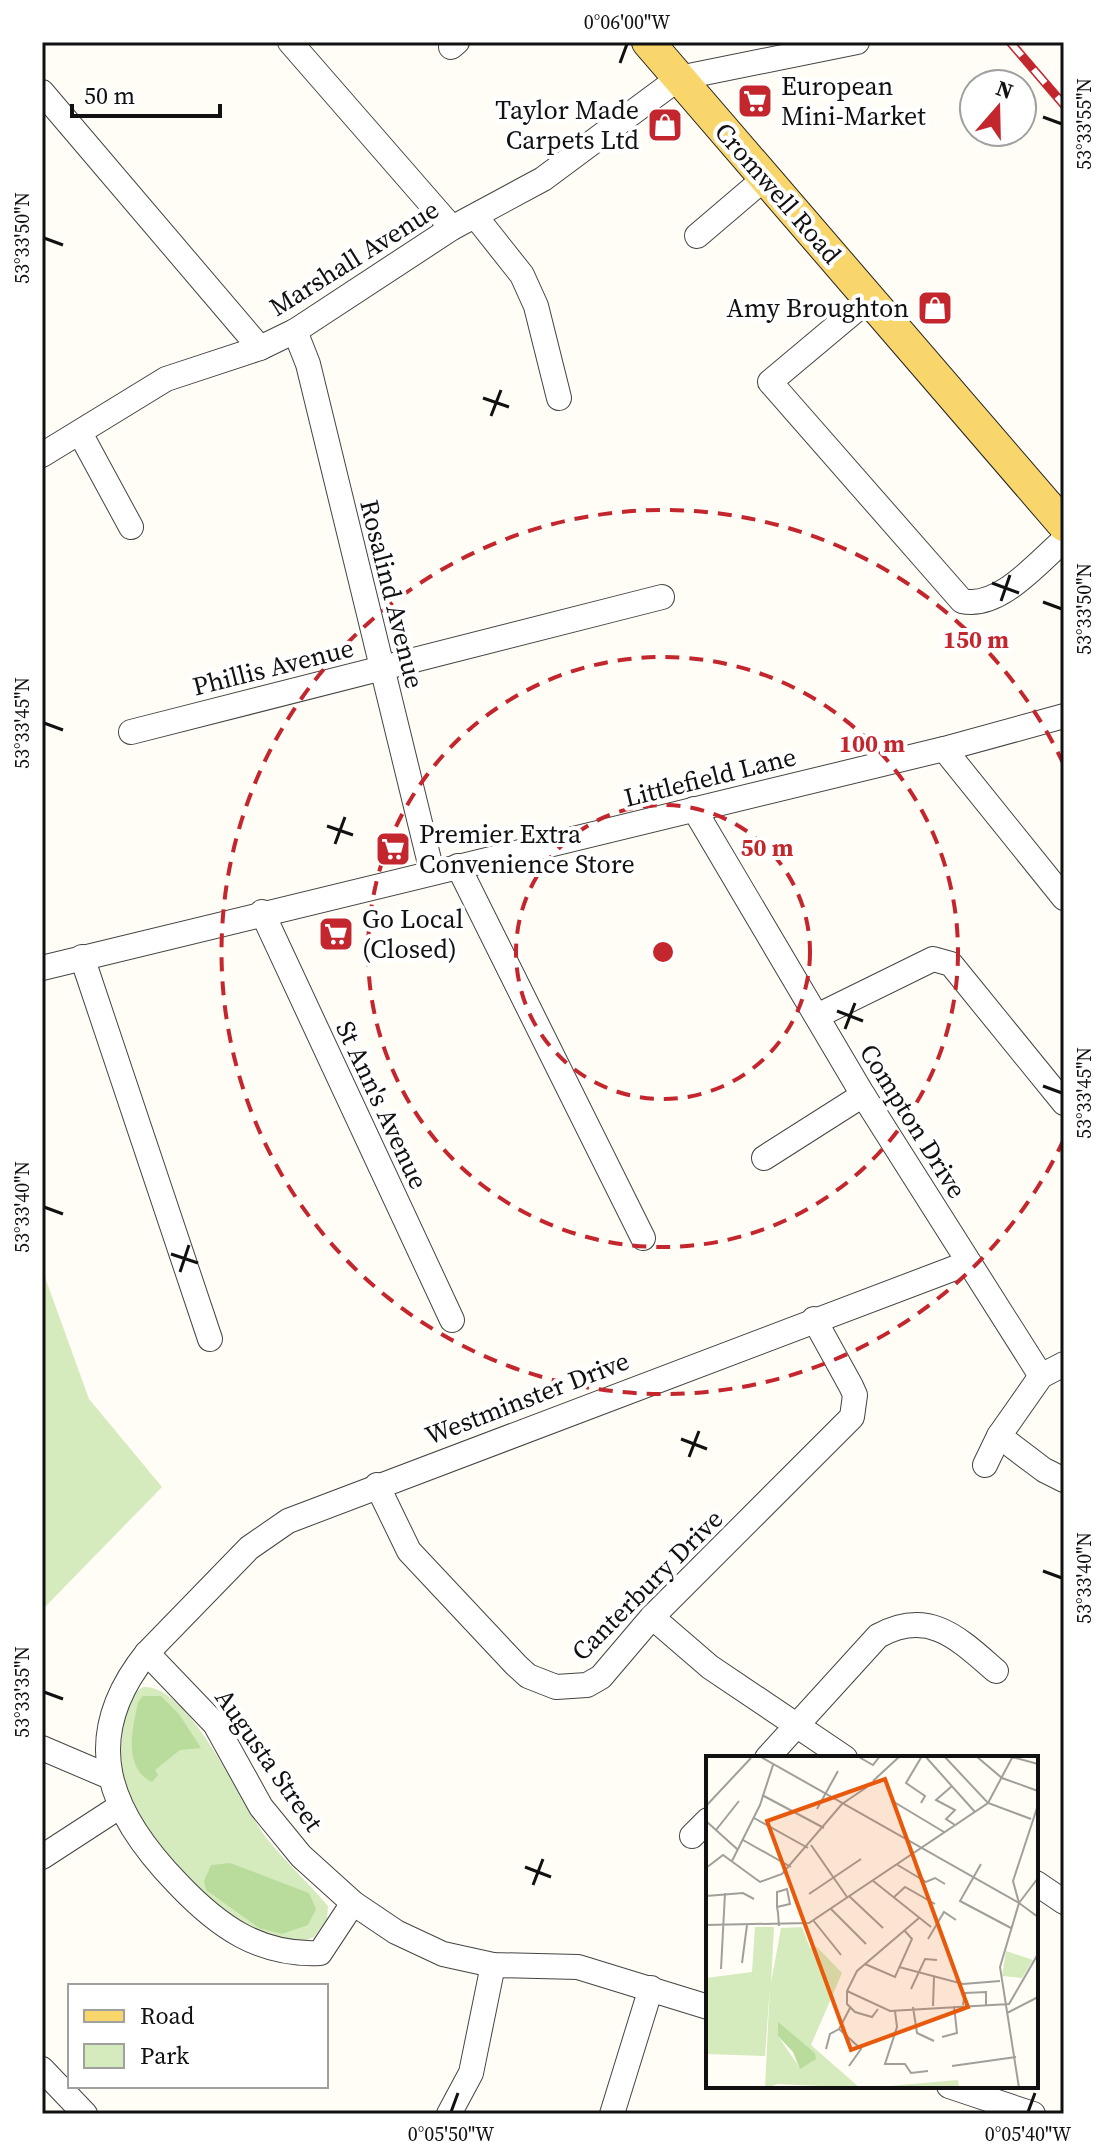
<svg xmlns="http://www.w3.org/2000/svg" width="1106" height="2156" font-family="'Source Serif 4',serif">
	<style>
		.green { fill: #d5ebbd }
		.forest { fill: #b9dc9c }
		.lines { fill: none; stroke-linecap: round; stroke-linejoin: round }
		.minor-casing { stroke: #444; stroke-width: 26 }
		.major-casing { stroke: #222; stroke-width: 34 }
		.minor { stroke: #fff; stroke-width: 24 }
		.major { stroke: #f9d66b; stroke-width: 32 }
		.rail-casing { stroke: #c4262e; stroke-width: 9 }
		.rail { stroke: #fff; stroke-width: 6; stroke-dasharray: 18; stroke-linecap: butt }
		.ticks { fill: none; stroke: #111; stroke-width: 3 }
		.ring { fill: none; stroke: #c4262e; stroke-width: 4; stroke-dasharray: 14 10 }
		.labels { text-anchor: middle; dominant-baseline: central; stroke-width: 8; stroke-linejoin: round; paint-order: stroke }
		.poi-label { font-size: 26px; fill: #111; stroke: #fff; text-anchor: start }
		.street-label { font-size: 26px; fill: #111; stroke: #fff }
		.inset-road { fill: none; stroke: #a09f9a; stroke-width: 2 }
		.view { fill: #e8590c; fill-opacity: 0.15; stroke: #e8590c; stroke-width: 4 }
		.inset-edge { fill: none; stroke: #111; stroke-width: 4 }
		.centre { fill: #c4262e; stroke: #fff; stroke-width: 4 }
		.ring-label { font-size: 24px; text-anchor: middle; font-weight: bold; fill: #c4262e; stroke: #fff; stroke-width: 8; stroke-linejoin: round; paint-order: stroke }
		.neatline { fill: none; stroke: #111; stroke-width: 3 }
		.ticks-label { font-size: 20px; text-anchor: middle; fill: #111 }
	</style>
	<rect width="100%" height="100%" fill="#fffdf5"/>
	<g class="green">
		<polygon points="42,1269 89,1399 162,1487 42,1610"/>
		<path d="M143,1687c46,-4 98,117 122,149 19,25 43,46 63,70l-1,13 -13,18c-64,29 -161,-89 -184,-140 -11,-23 -10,-48 -6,-73 2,-14 5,-28 19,-37z"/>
	</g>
	<g class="forest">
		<path d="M143,1696h18l18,18 22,34 -21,2 -25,20 3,5 -6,7c-30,-14 -19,-55 -14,-80z"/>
		<polygon points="230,1863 309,1893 316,1909 308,1925 282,1934 259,1928 206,1890 204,1881 211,1865"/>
	</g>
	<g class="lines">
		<defs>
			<g id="minor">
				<polyline points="290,42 452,228"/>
				<polyline points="451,47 457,42"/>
				<polyline points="42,92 260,348"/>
				<polyline points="476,217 522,275 536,306 559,398"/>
				<polyline points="697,236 765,178"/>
				<path d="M869,299l-99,83 192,219c37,9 76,-39 102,-61"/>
				<polyline points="295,331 308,364 432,872"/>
				<polyline points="80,433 131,527"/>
				<polyline points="42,455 166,379 260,348 295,331 452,228 543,179 679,78 857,42"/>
				<polyline points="131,732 662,597"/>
				<polyline points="944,749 1064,898"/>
				<polyline points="694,809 863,1095 1041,1376"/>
				<polyline points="458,866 643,1238"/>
				<polyline points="262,912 452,1320"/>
				<polyline points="82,957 210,1339"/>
				<polyline points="42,968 944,749 1064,716"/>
				<polyline points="817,1016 933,959 951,964 1064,1103"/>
				<polyline points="764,1158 863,1095"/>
				<polyline points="999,1436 1044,1470 1064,1480"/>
				<polyline points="985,1465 999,1436 1041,1376 1064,1364"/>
				<polyline points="377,1485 409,1551 516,1665 528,1676 556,1687 587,1685 601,1677 652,1617 852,1417 855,1395 851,1386 814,1319"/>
				<polyline points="652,1617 710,1667 845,1758"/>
				<polyline points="147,1653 215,1724 261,1807 301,1856 353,1903 396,1932 443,1954 493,1965 578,1967 708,2007"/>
				<polyline points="42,1748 110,1777"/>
				<path d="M767,1758l111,-122c51,-28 80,2 118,35"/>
				<polyline points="692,1836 708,1820"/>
				<polyline points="42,1857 119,1807"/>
				<polyline points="1036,1883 1064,1902"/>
				<path d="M353,1903l-33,50c-61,3 -102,-27 -142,-69 -70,-72 -100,-145 -31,-231l102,-105 39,-27 680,-258"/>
				<polyline points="42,2069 85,2114"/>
				<polyline points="949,2086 1033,2114"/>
				<polyline points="449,2114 471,2073 493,1965"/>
				<polyline points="612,2114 651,1988"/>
			</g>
			<polyline id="major" points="648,42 1064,525"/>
		</defs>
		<use href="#minor" class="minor-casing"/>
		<use href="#major" class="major-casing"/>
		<use href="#minor" class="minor"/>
		<use href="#major" class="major"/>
		<defs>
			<polyline id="rail" points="1010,42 1064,105"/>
		</defs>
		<use href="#rail" class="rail-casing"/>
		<use href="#rail" class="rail"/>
	</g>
	<path class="ticks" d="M620,63l7,-19M1043,117l19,7M44,238l19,7M483,398l26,9M491,416l10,-26M992,583l27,10M1001,601l9,-26M1043,602l19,7M44,723l19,7M327,826l26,9M335,844l10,-27M837,1011l26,10M845,1029l10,-26M1043,1086l19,7M44,1207l19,7M171,1254l27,9M180,1272l9,-27M681,1439l26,10M689,1457l10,-26M1043,1571l19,7M44,1692l19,7M525,1867l26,10M533,1885l10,-26M451,2112l7,-19M1028,2112l7,-19"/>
	<g class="ring">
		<circle cx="663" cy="952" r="147"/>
		<circle cx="663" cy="952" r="295"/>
		<path d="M1064 1139A442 442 0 1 1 1064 765"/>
	</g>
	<defs>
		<symbol id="supermarket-square" viewBox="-11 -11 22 22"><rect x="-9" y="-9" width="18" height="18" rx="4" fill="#c4262e" stroke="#fff"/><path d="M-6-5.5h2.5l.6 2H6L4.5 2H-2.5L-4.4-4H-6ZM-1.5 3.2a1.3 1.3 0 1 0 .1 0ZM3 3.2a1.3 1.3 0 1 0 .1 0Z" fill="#fff"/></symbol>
		<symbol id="shop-square" viewBox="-11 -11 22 22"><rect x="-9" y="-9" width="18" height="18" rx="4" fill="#c4262e" stroke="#fff"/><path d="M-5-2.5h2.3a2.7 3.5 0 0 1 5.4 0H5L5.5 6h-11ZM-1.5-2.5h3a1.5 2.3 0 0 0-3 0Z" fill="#fff"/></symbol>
	</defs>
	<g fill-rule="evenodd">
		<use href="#supermarket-square" x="735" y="81" width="40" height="40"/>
		<use href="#shop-square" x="645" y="105" width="40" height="40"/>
		<use href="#shop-square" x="915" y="288" width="40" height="40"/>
		<use href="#supermarket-square" x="373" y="829" width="40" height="40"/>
		<use href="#supermarket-square" x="316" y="914" width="40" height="40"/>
	</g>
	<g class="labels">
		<g class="poi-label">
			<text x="781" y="86">European<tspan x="781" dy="30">Mini-Market</tspan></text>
			<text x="639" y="110" text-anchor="end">Taylor Made<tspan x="639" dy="30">Carpets Ltd</tspan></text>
			<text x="909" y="308" text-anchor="end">Amy Broughton</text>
			<text x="419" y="834">Premier Extra<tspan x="419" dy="30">Convenience Store</tspan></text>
			<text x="362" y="919">Go Local<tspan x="362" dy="30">(Closed)</tspan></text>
		</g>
		<g class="street-label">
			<text transform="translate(778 193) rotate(49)">Cromwell Road</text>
			<text transform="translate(354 258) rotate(-32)">Marshall Avenue</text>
			<text transform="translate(392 594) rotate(76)">Rosalind Avenue</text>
			<text transform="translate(273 667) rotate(-14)">Phillis Avenue</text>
			<text transform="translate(710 777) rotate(-14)">Littlefield Lane</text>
			<text transform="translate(382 1105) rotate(65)">St Ann's Avenue</text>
			<text transform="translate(913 1121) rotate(58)">Compton Drive</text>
			<text transform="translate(527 1398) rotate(-21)">Westminster Drive</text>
			<text transform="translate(647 1585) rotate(-45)">Canterbury Drive</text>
			<text transform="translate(269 1760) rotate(55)">Augusta Street</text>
		</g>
	</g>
	<g transform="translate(706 1756)">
		<rect width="332" height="332" fill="#fffdf5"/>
		<path d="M49,171h19l-3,56 10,-55 21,-1 8,21 7,-1 25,26 -31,72 49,43 -82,-4 -13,4 5,-103 -5,71 -59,-2v-76l46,-6zM72,280l23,7 14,10 -15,15zM300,195l27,9 -11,18 -20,-2zM252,324l1,8h-93z" fill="#d5ebbd" fill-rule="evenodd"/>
		<path d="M72,266l37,31 1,6 -16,10 -7,-17 -15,-16z" fill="#b9dc9c"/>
		<path class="inset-road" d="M151,0l16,9 7,-9M219,0l50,56M238,0l44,47 43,16M270,0l26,22 36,13M55,1l258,146M306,1l26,7M167,25l27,-25M246,30l-16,14 19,10 -9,9 9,6M56,39l62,33M188,46l50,30M215,47l4,-7 -19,-13 16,-27M332,49l-25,76 6,22 19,14M0,50l45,-48M111,53l21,-38M48,62l54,30M0,65l31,28M10,74l23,-29M37,84l48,27M105,89l36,52M26,105l28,-56 13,-40M190,108l30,18 9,-4 10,6M275,108l-21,37 51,27M0,112l17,-13 37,27 22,-8 60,-70 25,-17M166,124l59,47M103,138l52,-35M0,140l37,-3 11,6M143,140l34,32M187,142l12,-11 30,17M313,147l19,-25M71,151l13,-3 -3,-15 -10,3v15l1,6 1,13M124,152l36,36M107,164l28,35M0,169l103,-2 179,-120 25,-47M222,183l16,-27 12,8M36,207l5,-38M159,208l30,13 17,-38 -8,-9M193,211l64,17 37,-3M15,213l4,-76M205,233l14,-30 12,1M141,235l43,20 119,-7 29,-50M257,249l2,-12 21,-1v13M227,250l1,-29M207,251l4,26 17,8M172,253l-6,8 -17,-5 -8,-8v-13l10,-20 62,-53M189,255l2,16 -12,37h20l6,9 17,-2M301,257l31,-16M236,281l15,-4 -3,-27M120,293l4,-15 9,-5M143,310l12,-17 -22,-20 11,-21M246,310l64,-9M313,332l-19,-121 19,-64"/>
		<path class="view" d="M179,23l83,228 -117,43 -84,-229z"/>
		<rect width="332" height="332" class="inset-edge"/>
	</g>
	<circle cx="663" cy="952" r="12" class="centre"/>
	<g class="ring-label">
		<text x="976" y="648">150 m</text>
		<text x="872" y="752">100 m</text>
		<text x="767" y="856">50 m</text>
	</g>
	<rect width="1106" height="2156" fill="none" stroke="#ffffff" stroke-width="88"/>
	<rect x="68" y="1984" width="260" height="104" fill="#ffffff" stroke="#a0a0a0" stroke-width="2"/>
	<rect x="84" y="2010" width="40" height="12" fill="#f9d66b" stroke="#a0a0a0" stroke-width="2"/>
	<text x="140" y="2024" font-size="24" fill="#111111">Road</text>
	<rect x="84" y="2044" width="40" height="24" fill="#d5ebbd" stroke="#a0a0a0" stroke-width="2"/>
	<text x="140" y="2064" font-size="24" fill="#111111">Park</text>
	<g transform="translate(998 108) rotate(20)"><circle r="38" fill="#ffffff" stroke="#a0a0a0" stroke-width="2"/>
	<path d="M0-6L14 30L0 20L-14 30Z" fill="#c4262e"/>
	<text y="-12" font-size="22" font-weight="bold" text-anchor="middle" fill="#111111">N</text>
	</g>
	<path d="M72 104v12h148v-12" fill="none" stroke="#111111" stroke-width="4"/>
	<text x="84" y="104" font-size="24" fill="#111111" stroke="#ffffff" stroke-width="6" paint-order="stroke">50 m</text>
	<rect x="44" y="44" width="1018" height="2068" class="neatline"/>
	<g class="ticks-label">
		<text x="627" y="29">0°06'00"W</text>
		<text transform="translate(1084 124) rotate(-90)" y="7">53°33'55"N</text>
		<text transform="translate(22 238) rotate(-90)" y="7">53°33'50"N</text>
		<text transform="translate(1084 609) rotate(-90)" y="7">53°33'50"N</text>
		<text transform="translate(22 723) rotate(-90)" y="7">53°33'45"N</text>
		<text transform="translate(1084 1093) rotate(-90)" y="7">53°33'45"N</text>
		<text transform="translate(22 1207) rotate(-90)" y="7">53°33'40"N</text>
		<text transform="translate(1084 1578) rotate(-90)" y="7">53°33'40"N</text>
		<text transform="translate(22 1692) rotate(-90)" y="7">53°33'35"N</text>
		<text x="451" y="2141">0°05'50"W</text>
		<text x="1028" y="2141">0°05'40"W</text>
	</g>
</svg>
